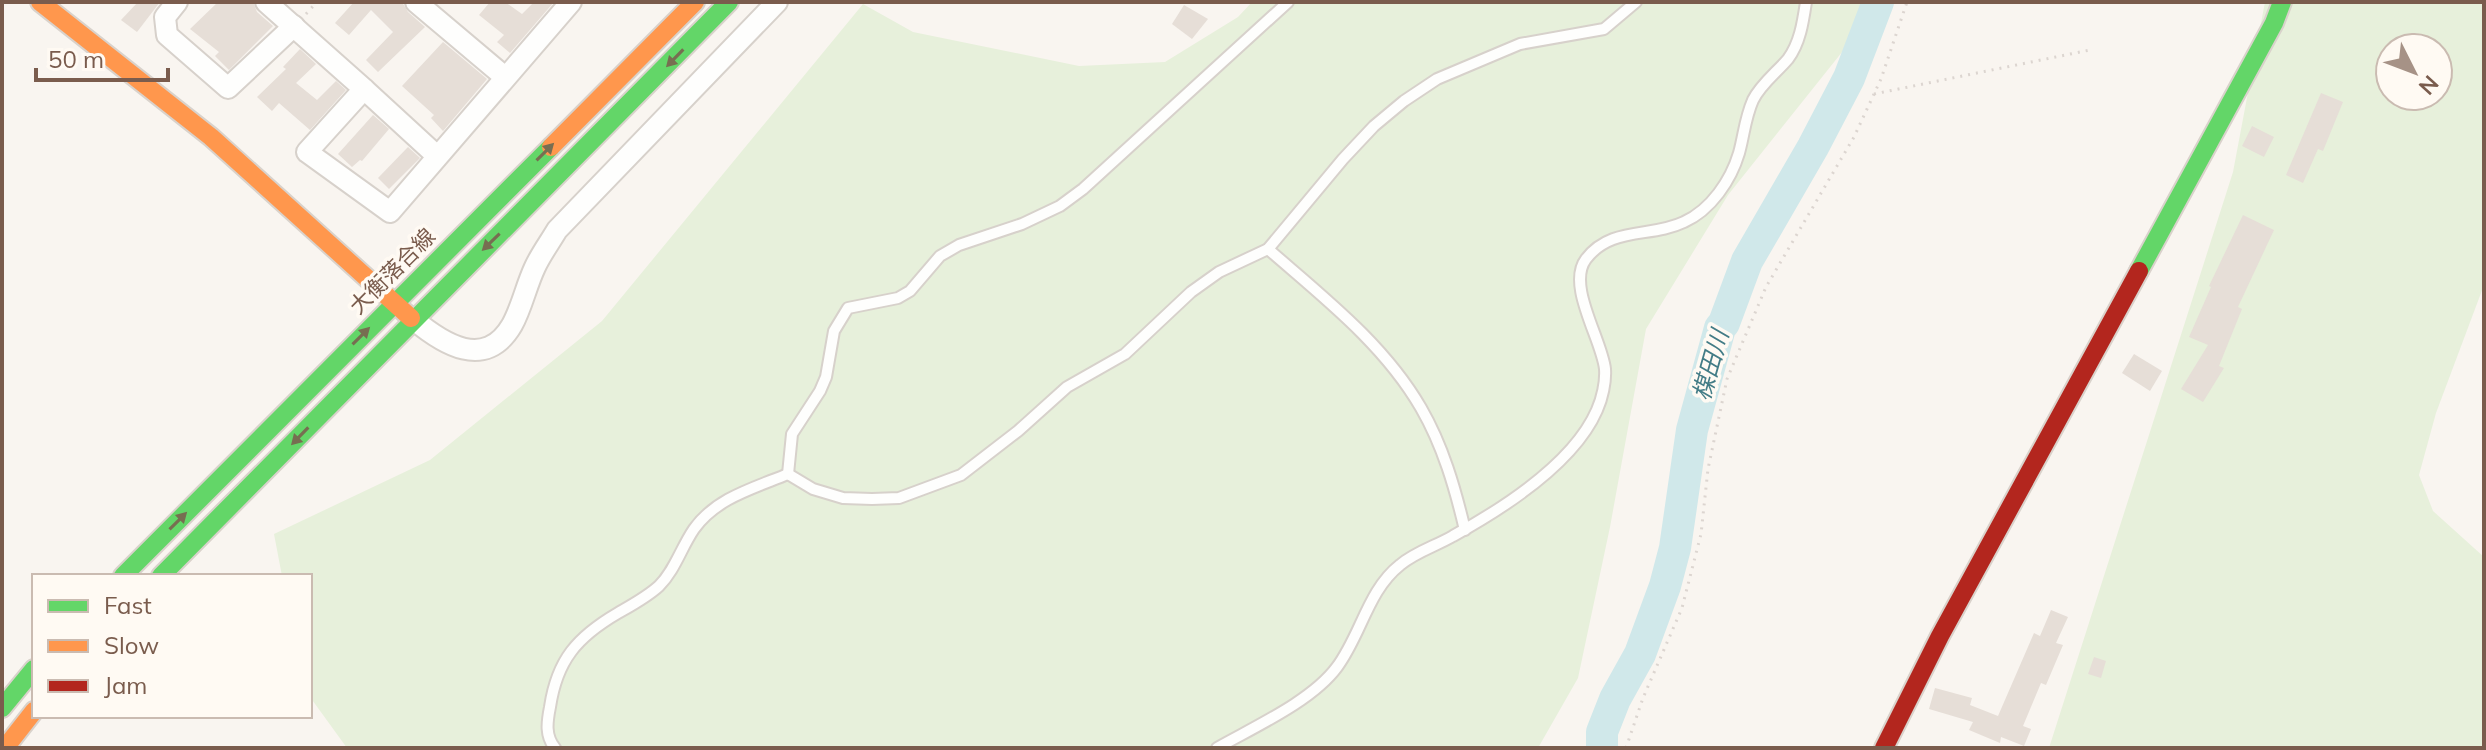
<svg xmlns="http://www.w3.org/2000/svg" width="2486" height="750" font-family="Mulish,'Noto Sans JP',sans-serif">
	<style>
		.green { fill: #e7f0db; fill-rule: evenodd }
		.lines { fill: none; stroke-linecap: round; stroke-linejoin: round }
		.river { stroke: #d0e8ea; stroke-width: 32 }
		.building { fill: #e6ded7 }
		.lane-casing { stroke: #d7d1cb; stroke-width: 14 }
		.street-casing { stroke: #d7d1cb; stroke-width: 24 }
		.fast-casing { stroke: #d9d2cb; stroke-width: 22 }
		.slow-casing { stroke: #d9d2cb; stroke-width: 22 }
		.jam-casing { stroke: #d9d2cb; stroke-width: 22 }
		.path { stroke: #dcd5d0; stroke-width: 3; stroke-dasharray: 2 6; stroke-linecap: butt }
		.lane { stroke: #fefefd; stroke-width: 10 }
		.street { stroke: #fefefd; stroke-width: 20 }
		.fast { stroke: #63d668; stroke-width: 18 }
		.slow { stroke: #ff974d; stroke-width: 18 }
		.jam { stroke: #b3261e; stroke-width: 18 }
		.oneway { fill: #776e51 }
		.labels { text-anchor: middle; dominant-baseline: central; stroke-width: 7; stroke-linejoin: round; paint-order: stroke }
		.street-label { font-size: 22px; fill: #7a5c4d; stroke: #fffaf3 }
		.water-label { font-size: 24px; font-style: italic; fill: #437c86; stroke: #fffaf3 }
	</style>
	<rect width="100%" height="100%" fill="#f9f5f0"/>
	<g class="green">
		<polygon points="1252,2 1882,2 1728,195 1646,329 1610,527 1578,678 1538,748 347,748 310,697 310,576 282,576 274,534 430,460 602,321 863,4 913,32 1079,66 1165,62 1238,17"/>
		<path d="M2265,2h219v283l-48,128 -17,62 14,36 51,46v191h-435l184,-576zM2390,48h48v48h-48z"/>
	</g>
	<g class="lines">
		<polyline class="river" points="1602,748 1602,732 1615,699 1640,654 1665,586 1675,548 1692,430 1720,328 1724,323 1747,261 1813,147 1849,78 1878,2"/>
	</g>
	<g class="building">
		<polygon points="138,2 160,2 137,32 121,20"/>
		<polygon points="218,2 253,2 257,12 273,26 229,70 215,56 219,52 190,29"/>
		<polygon points="354,2 402,2 408,12 425,27 378,72 366,60 393,32 371,10 349,35 335,23"/>
		<polygon points="490,2 505,2 522,14 534,2 554,2 510,53 497,42 504,35 479,15"/>
		<polygon points="1184,5 1208,19 1192,39 1172,24"/>
		<polygon points="443,42 487,79 443,131 431,118 434,115 402,86"/>
		<polygon points="300,49 316,64 296,83 317,100 336,81 346,90 310,130 279,103 272,111 257,97 286,69 283,67"/>
		<polygon points="2321,93 2343,102 2323,151 2318,149 2303,183 2286,175"/>
		<polygon points="373,115 389,129 362,161 360,160 352,167 338,154"/>
		<polygon points="2252,126 2274,137 2264,157 2242,146"/>
		<polygon points="408,147 420,158 389,189 378,178"/>
		<polygon points="2243,215 2274,230 2238,307 2242,309 2219,366 2224,368 2203,402 2181,389 2208,345 2189,337 2211,287 2209,286"/>
		<polygon points="2134,354 2162,371 2150,391 2122,373"/>
		<polygon points="2051,610 2068,617 2056,643 2063,645 2046,685 2041,683 2023,726 2031,729 2024,746 2001,737 2000,743 1969,730 1973,722 1929,709 1935,688 1972,698 1970,705 1998,716 2034,633 2040,636"/>
		<polygon points="2094,657 2106,661 2101,678 2088,674"/>
	</g>
	<g class="lines">
		<defs>
			<g id="lane">
				<path d="M1268,249c55,48 116,95 153,159 22,38 34,80 44,122"/>
				<polyline points="788,474 813,489 843,498 872,499 899,498 961,475 1018,431 1067,387 1125,354 1191,292 1219,272 1268,249 1343,159 1374,126 1404,101 1437,79 1520,44 1604,29 1636,2"/>
				<polyline points="788,474 792,434 820,391 826,377 834,331 848,308 898,298 910,291 940,256 959,245 1022,224 1060,206 1083,189 1288,2"/>
				<path d="M555,748c-10,-12 -8,-26 -5,-41 7,-47 27,-70 68,-94 14,-8 29,-16 41,-27 16,-16 22,-38 35,-57 22,-31 60,-41 94,-55"/>
				<path d="M1217,748c37,-21 95,-47 120,-81 24,-32 31,-77 63,-102 15,-13 36,-19 53,-29 49,-27 121,-73 144,-126 5,-11 9,-28 8,-41 -3,-29 -39,-84 -19,-110 25,-33 65,-21 98,-37 27,-12 47,-42 55,-69 5,-18 6,-35 14,-53 8,-16 23,-27 35,-41 12,-16 15,-37 18,-57"/>
			</g>
			<g id="street">
				<polyline points="177,2 165,17 167,35 228,88 294,26"/>
				<polyline points="266,2 364,89 307,152 390,212 571,2"/>
				<polyline points="416,2 505,77"/>
				<polyline points="364,89 437,156"/>
				<path d="M413,319c30,25 72,52 99,6 10,-18 14,-39 23,-58 6,-13 15,-25 22,-37l220,-228"/>
			</g>
			<g id="fast">
				<polyline points="2139,271 2274,23 2282,2"/>
				<polyline points="123,576 551,147"/>
				<polyline points="161,576 729,2"/>
				<polyline points="2,708 34,669"/>
			</g>
			<g id="slow">
				<polyline points="40,2 211,137 411,318"/>
				<polyline points="551,147 695,2"/>
				<polyline points="5,748 34,711"/>
			</g>
			<polyline id="jam" points="1884,748 1940,636 2139,271"/>
		</defs>
		<use href="#lane" class="lane-casing"/>
		<use href="#street" class="street-casing"/>
		<use href="#fast" class="fast-casing"/>
		<use href="#slow" class="slow-casing"/>
		<use href="#jam" class="jam-casing"/>
		<g class="path">
			<polyline points="306,14 317,2"/>
			<polyline points="1874,94 2090,50"/>
			<polyline points="1626,748 1643,698 1682,608 1701,534 1708,469 1727,379 1766,287 1854,137 1881,79 1907,2"/>
		</g>
		<use href="#lane" class="lane"/>
		<use href="#street" class="street"/>
		<use href="#fast" class="fast"/>
		<use href="#slow" class="slow"/>
		<use href="#jam" class="jam"/>
	</g>
	<defs><path id="oneway-solid" d="M-6-.8H1V-3.2L6.5 0L1 3.2V.8H-6Z" transform="scale(2)"/></defs>
	<g class="oneway">
		<use href="#oneway-solid" transform="translate(675 58) rotate(134)"/>
		<use href="#oneway-solid" transform="translate(545 152) rotate(-45)"/>
		<use href="#oneway-solid" transform="translate(491 242) rotate(136)"/>
		<use href="#oneway-solid" transform="translate(361 336) rotate(-45)"/>
		<use href="#oneway-solid" transform="translate(300 436) rotate(134)"/>
		<use href="#oneway-solid" transform="translate(178 521) rotate(-45)"/>
	</g>
	<g class="labels">
		<g class="street-label">
			<text transform="translate(392 271) rotate(-45)">大衡落合線</text>
		</g>
		<g class="water-label">
			<text transform="translate(1710 365) rotate(-74)">楳田川</text>
		</g>
	</g>
	<rect width="2486" height="750" fill="none" stroke="#7a5c4d" stroke-width="8"/>
	<rect x="32" y="574" width="280" height="144" fill="#fffaf3" stroke="#cabbb1" stroke-width="2"/>
	<rect x="48" y="600" width="40" height="12" fill="#63d668" stroke="#cabbb1" stroke-width="2"/>
	<text x="104" y="614" font-size="24" fill="#7a5c4d">Fast</text>
	<rect x="48" y="640" width="40" height="12" fill="#ff974d" stroke="#cabbb1" stroke-width="2"/>
	<text x="104" y="654" font-size="24" fill="#7a5c4d">Slow</text>
	<rect x="48" y="680" width="40" height="12" fill="#b3261e" stroke="#cabbb1" stroke-width="2"/>
	<text x="104" y="694" font-size="24" fill="#7a5c4d">Jam</text>
	<g transform="translate(2414 72) rotate(132)"><circle r="38" fill="#fffaf3" stroke="#cabbb1" stroke-width="2"/>
	<path d="M0-6L14 30L0 20L-14 30Z" fill="#a69286"/>
	<text y="-12" font-size="22" font-weight="bold" text-anchor="middle" fill="#7a5c4d">N</text>
	</g>
	<path d="M36 68v12h132v-12" fill="none" stroke="#7a5c4d" stroke-width="4"/>
	<text x="48" y="68" font-size="24" fill="#7a5c4d" stroke="#fffaf3" stroke-width="6" paint-order="stroke">50 m</text>
</svg>
